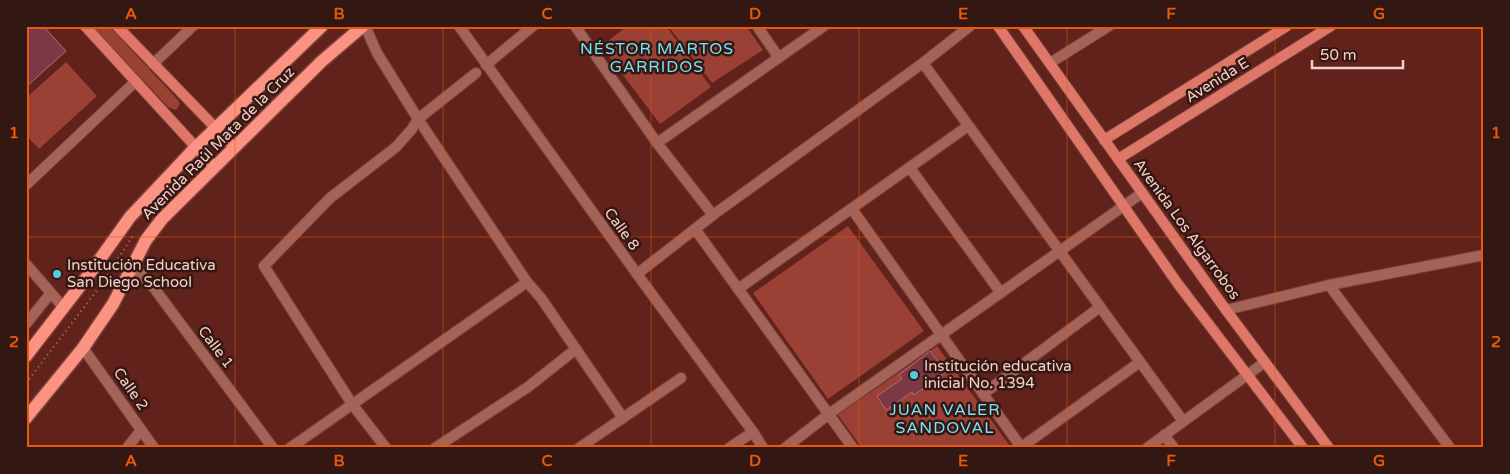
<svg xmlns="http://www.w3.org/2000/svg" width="1510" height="474" font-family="'Varela Round',sans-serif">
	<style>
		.green { fill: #9b4034 }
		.building { fill: #7b3945; stroke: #b36b76 }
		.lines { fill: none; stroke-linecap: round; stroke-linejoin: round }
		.street-casing { stroke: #7b4139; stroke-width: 12 }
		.secondary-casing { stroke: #7b4139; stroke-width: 12 }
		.primary-casing { stroke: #7b4139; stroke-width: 15 }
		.path { stroke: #b28079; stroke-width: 2; stroke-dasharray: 1 4; stroke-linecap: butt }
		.street { stroke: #a46358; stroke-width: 10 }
		.secondary { stroke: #df7768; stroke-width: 10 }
		.primary { stroke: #fc9281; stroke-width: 12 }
		.grid { fill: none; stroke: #e8590c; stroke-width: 1; stroke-opacity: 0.55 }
		.poi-dot { fill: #54cadd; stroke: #331712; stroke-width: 2 }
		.labels { text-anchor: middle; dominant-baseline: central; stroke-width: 5; stroke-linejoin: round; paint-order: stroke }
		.street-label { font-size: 15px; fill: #f7cfc8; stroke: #331712 }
		.poi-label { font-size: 15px; fill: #f7cfc8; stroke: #331712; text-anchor: start }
		.neighbourhood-label { font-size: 16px; letter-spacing: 1px; fill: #79e2f4; stroke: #331712 }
		.neatline { fill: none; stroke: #e8590c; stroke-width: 2 }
		.grid-label { font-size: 16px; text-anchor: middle; font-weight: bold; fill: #e8590c }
	</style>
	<rect width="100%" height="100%" fill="#60221a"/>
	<g class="green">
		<polygon points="92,26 109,26 178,100 180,104 176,110 168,107"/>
		<polygon points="628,26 666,26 711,87 660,124 601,46"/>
		<polygon points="668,26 746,26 763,50 712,83"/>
		<polygon points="66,62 97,96 39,149 26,135 26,98"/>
		<polygon points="848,226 924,331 828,399 753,293"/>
		<polygon points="937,346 1010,446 1007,448 862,448 838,415"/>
	</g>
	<g class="building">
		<polygon points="26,26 43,26 66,51 26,87"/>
		<polygon points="930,351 946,372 914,395 912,392 886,410 877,396 902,379 899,375"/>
	</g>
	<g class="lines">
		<defs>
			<g id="street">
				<polyline points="365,26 377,53 418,119 527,282 541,298 623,418"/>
				<polyline points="459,26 637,274 753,432 763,448"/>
				<polyline points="575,26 657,143 713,215"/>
				<polyline points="757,26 779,58"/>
				<polyline points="923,63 1183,421"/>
				<polyline points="1050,63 1109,26"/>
				<polyline points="153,64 193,26"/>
				<polyline points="486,65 533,26"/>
				<polyline points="657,143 824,26"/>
				<polyline points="910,168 1001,293"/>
				<polyline points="26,185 136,81"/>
				<polyline points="852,209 1021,447"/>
				<polyline points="695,229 853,448"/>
				<polyline points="26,264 64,308"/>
				<polyline points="133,266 154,288 273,448"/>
				<polyline points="637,274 713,215 923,63 970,26"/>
				<polyline points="1329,285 1450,448"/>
				<polyline points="738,289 968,126"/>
				<polyline points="1226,310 1329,285 1484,255"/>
				<polyline points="26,324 50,294"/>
				<polyline points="83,348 154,448"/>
				<polyline points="983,394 1100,307"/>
				<polyline points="1164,435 1174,448"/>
				<polyline points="127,448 141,430"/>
				<polyline points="290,448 527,282"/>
				<polyline points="386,448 352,404 264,266 330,198 396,147 412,129 418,119 476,73"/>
				<polyline points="435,448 528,387 576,349"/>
				<polyline points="579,448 681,378"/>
				<polyline points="729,448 753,432"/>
				<polyline points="785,448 829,414 1142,193"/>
				<polyline points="1020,448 1140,362"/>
				<polyline points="1147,448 1265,362"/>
			</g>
			<g id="secondary">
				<polyline points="85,26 214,167"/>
				<polyline points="117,26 234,147"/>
				<polyline points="998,26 1178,284 1303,448"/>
				<polyline points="1023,26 1226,310 1329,448"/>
				<polyline points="1104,140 1287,26"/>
				<polyline points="1118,159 1331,26"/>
			</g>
			<g id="primary">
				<polyline points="26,356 90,273 130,217 195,148 322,26"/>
				<polyline points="26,418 83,348 113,304 146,240 162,219 322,61 363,26"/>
			</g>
		</defs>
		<use href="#street" class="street-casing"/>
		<use href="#secondary" class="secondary-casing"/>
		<use href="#primary" class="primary-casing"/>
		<polyline class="path" points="26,383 95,293 133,236"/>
		<use href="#street" class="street"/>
		<use href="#secondary" class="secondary"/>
		<use href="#primary" class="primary"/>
	</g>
	<path class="grid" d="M235,26v422M443,26v422M651,26v422M859,26v422M1067,26v422M1275,26v422M26,237h1458"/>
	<g class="poi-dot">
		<circle cx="57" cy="274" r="5"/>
		<circle cx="914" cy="375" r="5"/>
	</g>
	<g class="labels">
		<g class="street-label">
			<text transform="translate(1217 80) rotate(-32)">Avenida E</text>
			<text transform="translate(218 143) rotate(-45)">Avenida Raúl Mata de la Cruz</text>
			<text transform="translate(622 229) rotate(54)">Calle 8</text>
			<text transform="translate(1187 229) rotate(54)">Avenida Los Algarrobos</text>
			<text transform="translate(216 347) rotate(53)">Calle 1</text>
			<text transform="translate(131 389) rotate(55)">Calle 2</text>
		</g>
		<g class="poi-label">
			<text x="67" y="265">Institución Educativa<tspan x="67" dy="17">San Diego School</tspan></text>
			<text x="924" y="366">Institución educativa<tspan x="924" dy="17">inicial No. 1394</tspan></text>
		</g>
		<g class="neighbourhood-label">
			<text x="657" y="49">NÉSTOR MARTOS<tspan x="657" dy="18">GARRIDOS</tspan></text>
			<text x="945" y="410">JUAN VALER<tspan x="945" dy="18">SANDOVAL</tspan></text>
		</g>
	</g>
	<rect width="1510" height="474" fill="none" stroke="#331712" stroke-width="55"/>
	<path d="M1312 60v8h91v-8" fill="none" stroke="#f7cfc8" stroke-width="2.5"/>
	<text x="1320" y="60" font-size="15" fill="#f7cfc8" stroke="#331712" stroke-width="4" paint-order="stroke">50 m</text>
	<rect x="28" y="28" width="1454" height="418" class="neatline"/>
	<g class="grid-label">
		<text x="131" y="19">A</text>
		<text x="339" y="19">B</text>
		<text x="547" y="19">C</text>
		<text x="755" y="19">D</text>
		<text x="963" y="19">E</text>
		<text x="1171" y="19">F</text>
		<text x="1379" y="19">G</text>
		<text x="14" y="138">1</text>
		<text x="1496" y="138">1</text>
		<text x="14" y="347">2</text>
		<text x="1496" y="347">2</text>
		<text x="131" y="466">A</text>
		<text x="339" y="466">B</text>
		<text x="547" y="466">C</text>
		<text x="755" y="466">D</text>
		<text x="963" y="466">E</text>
		<text x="1171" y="466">F</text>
		<text x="1379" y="466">G</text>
	</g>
</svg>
